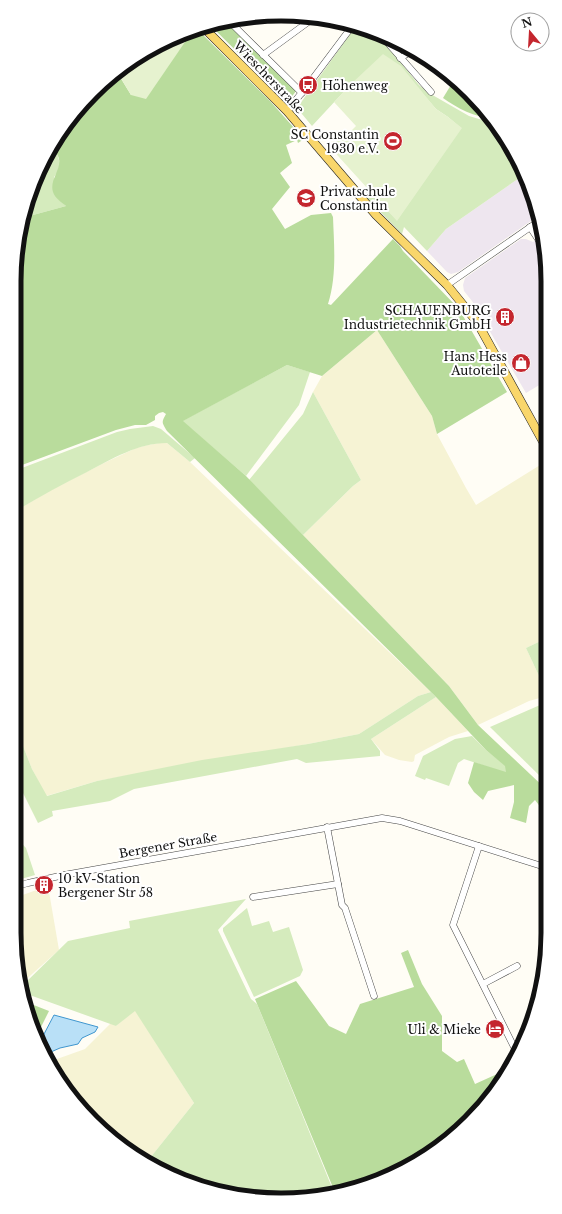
<svg xmlns="http://www.w3.org/2000/svg" width="562" height="1214" font-family="'Libre Baskerville',serif">
	<style>
		.industrial { fill: #eee6ef }
		.farmland { fill: #f6f3d4 }
		.green { fill: #d5ebbd }
		.forest { fill: #b9dc9c }
		.pitch { fill: #e6f2cf }
		.water { fill: #b9e0f7; stroke: #3f96cf }
		.lines { fill: none; stroke-linecap: round; stroke-linejoin: round }
		.minor-casing { stroke: #444; stroke-width: 7 }
		.major-casing { stroke: #222; stroke-width: 9 }
		.minor { stroke: #fff; stroke-width: 6 }
		.major { stroke: #f9d66b; stroke-width: 8 }
		.labels { text-anchor: middle; dominant-baseline: central; stroke-width: 4; stroke-linejoin: round; paint-order: stroke }
		.street-label { font-size: 12px; fill: #111; stroke: #fff }
		.poi-label { font-size: 12px; fill: #111; stroke: #fff; text-anchor: end }
		.rim { fill: none; stroke: #111; stroke-width: 5 }
	</style>
	<rect width="100%" height="100%" fill="#fffdf5"/>
	<g class="industrial">
		<polygon points="525,174 528,179 538,216 458,272 451,274 447,272 427,251 446,229"/>
		<polygon points="540,226 546,246 546,381 526,393 472,301 464,291 463,285 465,278 521,239 526,239 533,242 540,236 537,230"/>
	</g>
	<g class="farmland">
		<polygon points="377,330 432,416 437,434 466,488 476,505 545,462 546,464 547,638 526,648 547,693 547,696 529,701 478,725 449,686 303,535 353,486 361,480 313,392 322,376"/>
		<polygon points="159,443 167,443 190,462 431,692 418,696 359,734 308,744 97,781 46,796 32,769 14,723 14,512 49,491 102,464 136,448 148,445"/>
		<polygon points="436,697 468,731 449,737 415,755 414,761 412,762 399,760 385,755 371,739"/>
		<polygon points="48,886 59,950 22,983 14,933 14,898"/>
		<polygon points="135,1010 194,1103 146,1163 80,1109 50,1066 47,1060 57,1059 85,1049 111,1023 116,1026"/>
	</g>
	<g class="green">
		<polygon points="356,26 376,32 419,85 429,93 469,116 479,119 494,120 525,174 446,229 427,251 404,227 402,234 365,196 367,189 397,220 461,128 448,117 436,109 423,94 351,84 312,126 297,108"/>
		<polygon points="51,148 57,154 60,163 58,171 54,177 54,182 58,199 66,206 22,218 34,179"/>
		<polygon points="287,365 310,372 299,405 246,476 182,421"/>
		<polygon points="313,392 361,480 353,486 303,535 249,480 303,414"/>
		<path d="M153,426l8,3 34,29 -5,4 -23,-19c-29,0 -55,16 -80,29 -25,12 -49,26 -73,40v-41l103,-39 13,-3z"/>
		<polygon points="547,638 547,693 526,648"/>
		<polygon points="431,692 436,697 371,739 380,751 380,756 306,763 297,759 134,789 110,801 52,811 53,816 38,823 16,779 14,780 14,723 32,769 47,796 97,781 202,760 308,744 359,734 418,696"/>
		<polygon points="547,702 547,783 490,727"/>
		<polygon points="472,736 486,750 506,766 506,773 464,759 458,763 449,786 426,778 425,780 415,776 423,756 455,739"/>
		<polygon points="14,835 26,848 35,875 14,881"/>
		<polygon points="246,899 218,930 251,999 257,1004 333,1190 328,1195 316,1198 229,1195 147,1164 146,1163 194,1103 135,1011 116,1026 24,993 23,985 68,941 130,928 129,921"/>
		<polygon points="247,908 252,926 269,921 273,932 289,927 303,970 300,976 254,997 223,931 223,928"/>
	</g>
	<g class="forest">
		<polygon points="225,20 296,91 288,102 210,25"/>
		<path d="M197,29l73,72 34,38 -6,4 -1,-3 -11,5 6,18 -12,10 10,14 -18,22 13,20 26,-14 20,-2 2,4c1,28 4,59 -5,87l3,1 62,-66 7,7 3,5 56,58 48,83 -70,42 -5,-18 -55,-86 -55,46 -35,-11 -104,56 63,55 203,210 29,39 70,66v26l-13,-17 -6,6 -3,17 -16,-5 4,-16v-17l-26,6 -5,9 -9,-8 -6,-9 6,-21 32,10 -1,-6 -19,-16 -50,-53 -269,-266c-5,-9 -6,-8 -1,-17l-3,-2 -4,1 -4,3v4l-9,5h-11l-19,5 -102,38v-187l5,-52 3,-11 44,-12c-5,-4 -11,-8 -13,-14 -5,-16 18,-29 -2,-44l8,-15 33,-41 25,-20 14,23 54,-53 -7,-7z"/>
		<path d="M454,80l39,38c-18,0 -36,-10 -50,-20z"/>
		<polygon points="408,950 422,984 442,1016 442,1051 457,1062 464,1059 475,1084 506,1070 501,1077 482,1095 487,1100 482,1109 414,1164 367,1186 328,1195 334,1190 255,999 296,981 329,1026 346,1034 360,1004 414,987 401,953"/>
		<polygon points="26,1002 49,1011 36,1037 28,1019"/>
	</g>
	<g class="pitch">
		<polygon points="178,35 185,42 146,99 131,95 117,72 132,59"/>
		<polygon points="383,54 401,66 436,109 448,117 462,128 397,221 329,146 341,133 345,137 356,126 334,102 351,84"/>
	</g>
	<polygon class="water" points="54,1015 98,1027 95,1032 82,1038 78,1044 60,1048 44,1055 38,1041 40,1037 43,1036"/>
	<g class="lines">
		<defs>
			<g id="minor">
				<polyline points="228,20 302,93"/>
				<polyline points="379,33 431,92"/>
				<polyline points="263,55 315,17"/>
				<polyline points="400,58 412,51"/>
				<polyline points="287,111 308,85 353,25"/>
				<polyline points="530,227 546,251"/>
				<polyline points="447,285 539,221"/>
				<polyline points="479,846 453,925 517,1053"/>
				<polyline points="338,884 342,905 345,908 374,996"/>
				<polyline points="14,887 28,883 64,875 382,818 400,821 548,868"/>
				<polyline points="253,897 338,884 327,827"/>
				<polyline points="483,984 517,966"/>
			</g>
			<polyline id="major" points="203,27 287,111 376,215 447,285 477,322 546,447"/>
		</defs>
		<use href="#minor" class="minor-casing"/>
		<use href="#major" class="major-casing"/>
		<use href="#minor" class="minor"/>
		<use href="#major" class="major"/>
	</g>
	<defs>
		<symbol id="bus-disc" viewBox="-11 -11 22 22"><circle r="9.5" fill="#c4262e" stroke="#fff"/><path d="M-5-6H5V4H4V6H2V4H-2V6H-4V4H-5ZM-3.5-4V0h7V-4ZM-3.5 1.2v1.5H-2V1.2ZM2 1.2v1.5H3.5V1.2Z" fill="#fff"/></symbol>
		<symbol id="stadium-disc" viewBox="-11 -11 22 22"><circle r="9.5" fill="#c4262e" stroke="#fff"/><path d="M0-5a6.5 5 0 1 0 0 10a6.5 5 0 1 0 0-10ZM-3.5-1.8h7v3.6h-7Z" fill="#fff"/></symbol>
		<symbol id="school-disc" viewBox="-11 -11 22 22"><circle r="9.5" fill="#c4262e" stroke="#fff"/><path d="M0-5L7-2L0 1L-7-2ZM-4 1L0 2.5L4 1V4Q0 6-4 4Z" fill="#fff"/></symbol>
		<symbol id="building-disc" viewBox="-11 -11 22 22"><circle r="9.5" fill="#c4262e" stroke="#fff"/><path d="M-4-6H4V6H1V3H-1V6H-4ZM-2.5-4.3h1.7v1.8h-1.7ZM.8-4.3h1.7v1.8H.8ZM-2.5-1h1.7V.8h-1.7ZM.8-1h1.7V.8H.8Z" fill="#fff"/></symbol>
		<symbol id="shop-disc" viewBox="-11 -11 22 22"><circle r="9.5" fill="#c4262e" stroke="#fff"/><path d="M-5-2.5h2.3a2.7 3.5 0 0 1 5.4 0H5L5.5 6h-11ZM-1.5-2.5h3a1.5 2.3 0 0 0-3 0Z" fill="#fff"/></symbol>
		<symbol id="hotel-disc" viewBox="-11 -11 22 22"><circle r="9.5" fill="#c4262e" stroke="#fff"/><path d="M-6-4.5h1.5V1H6V5H4.5V3h-9V5H-6ZM-4 0a1.8 1.8 0 1 1 3.6 0ZM.5 0V-2.5h3Q6-2.5 6 0Z" fill="#fff"/></symbol>
	</defs>
	<g fill-rule="evenodd">
		<use href="#bus-disc" x="297" y="74" width="22" height="22"/>
		<use href="#stadium-disc" x="382" y="130" width="22" height="22"/>
		<use href="#school-disc" x="295" y="187" width="22" height="22"/>
		<use href="#building-disc" x="494" y="306" width="22" height="22"/>
		<use href="#shop-disc" x="510" y="352" width="22" height="22"/>
		<use href="#building-disc" x="33" y="874" width="22" height="22"/>
		<use href="#hotel-disc" x="484" y="1018" width="22" height="22"/>
	</g>
	<g class="labels">
		<g class="street-label">
			<text transform="translate(269 77) rotate(46)">Wiescherstraße</text>
			<text transform="translate(168 845) rotate(-10)">Bergener Straße</text>
		</g>
		<g class="poi-label">
			<text x="322" y="85" text-anchor="start">Höhenweg</text>
			<text x="379" y="134">SC Constantin<tspan x="379" dy="14">1930 e.V.</tspan></text>
			<text x="320" y="191" text-anchor="start">Privatschule<tspan x="320" dy="14">Constantin</tspan></text>
			<text x="491" y="310">SCHAUENBURG<tspan x="491" dy="14">Industrietechnik GmbH</tspan></text>
			<text x="507" y="356">Hans Hess<tspan x="507" dy="14">Autoteile</tspan></text>
			<text x="58" y="878" text-anchor="start">10 kV-Station<tspan x="58" dy="14">Bergener Str 58</tspan></text>
			<text x="481" y="1029">Uli &amp; Mieke</text>
		</g>
	</g>
	<path d="M0 0H562V1214H0ZM281 21H281A260 260 0 0 1 541 281V933A260 260 0 0 1 281 1193H281A260 260 0 0 1 21 933V281A260 260 0 0 1 281 21Z" fill="#fff" fill-rule="evenodd"/>
	<path class="rim" d="M281 21H281A260 260 0 0 1 541 281V933A260 260 0 0 1 281 1193H281A260 260 0 0 1 21 933V281A260 260 0 0 1 281 21Z"/>
	<g transform="translate(530 32) rotate(342)"><circle r="19" fill="#ffffff" stroke="#a0a0a0"/>
	<path d="M0-3L7 15L0 10L-7 15Z" fill="#c4262e"/>
	<text y="-6" font-size="11" font-weight="bold" text-anchor="middle" fill="#111111">N</text>
	</g>
</svg>
